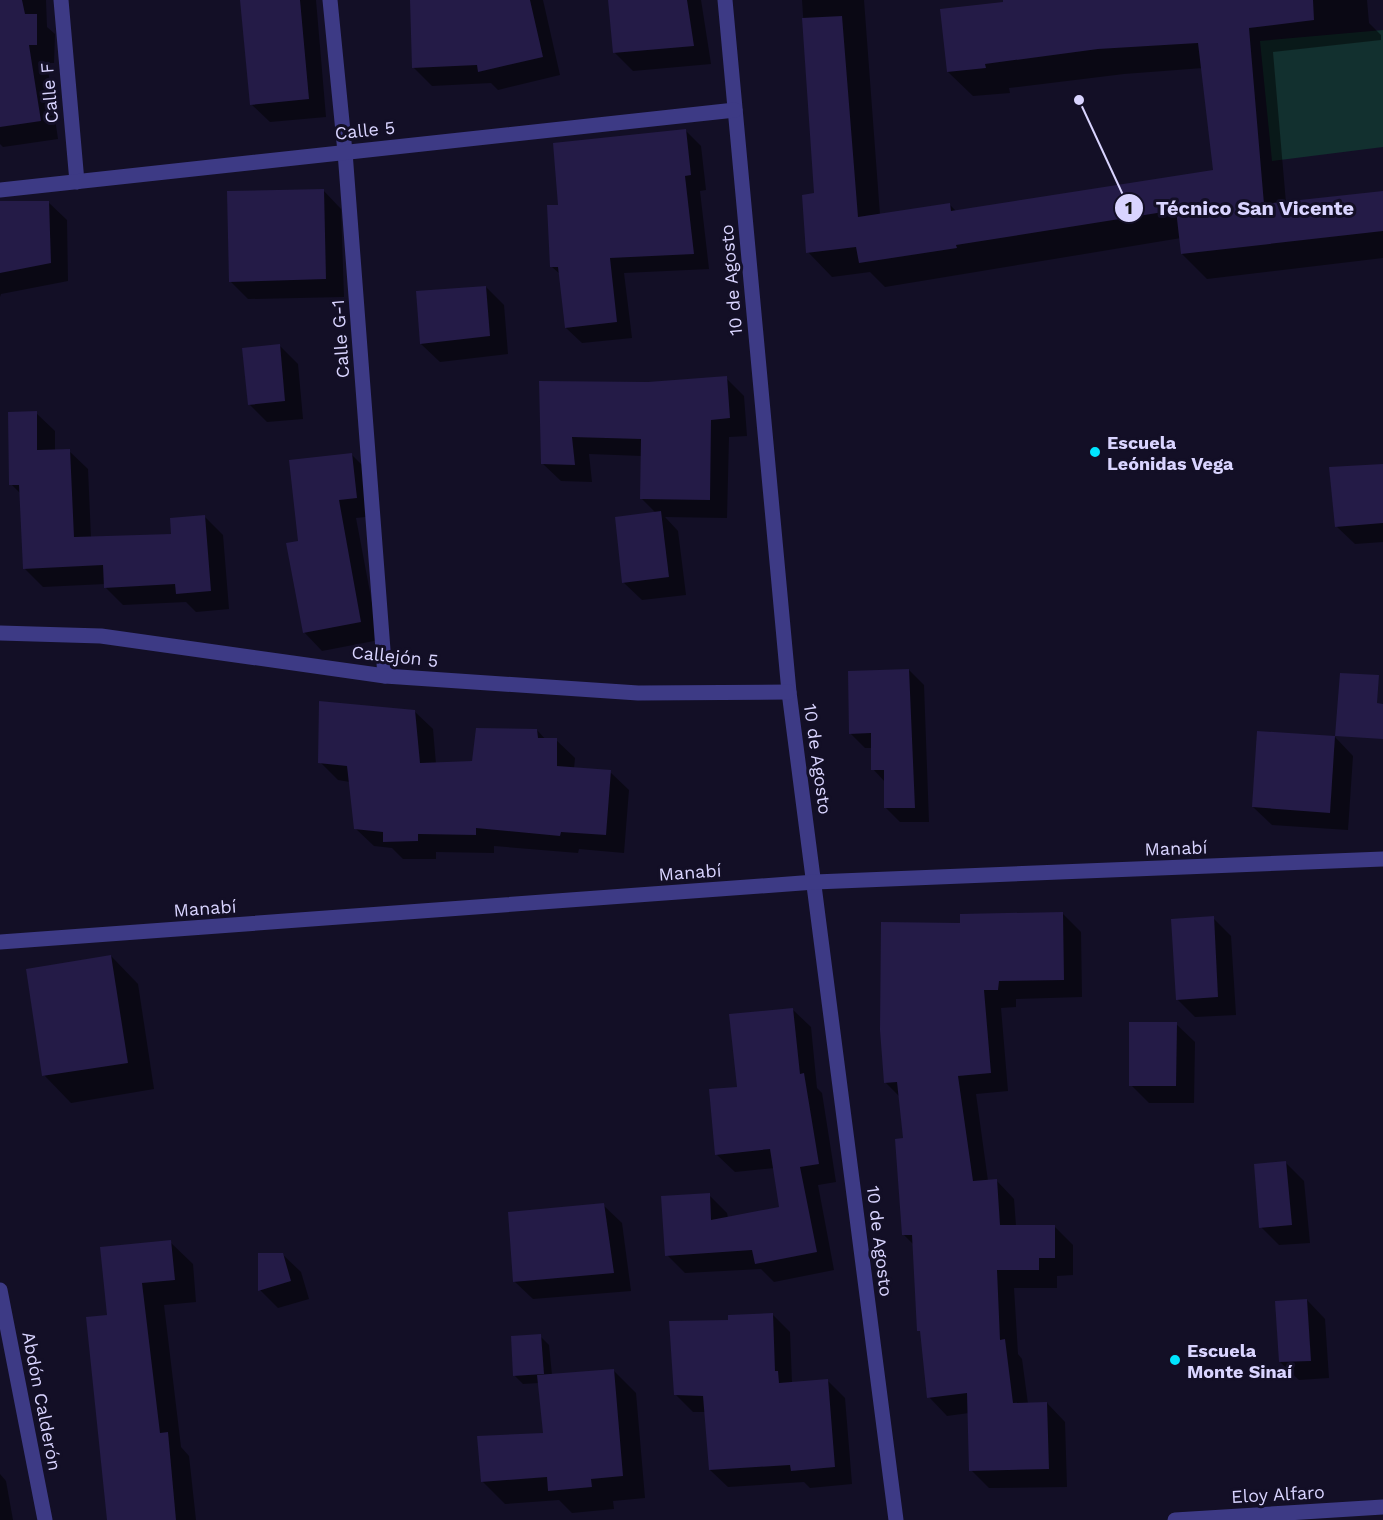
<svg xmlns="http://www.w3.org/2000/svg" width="1383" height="1520" font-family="'Work Sans',sans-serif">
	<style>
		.green { fill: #12302f }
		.shadow { fill: #0007 }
		.building { fill: #241b47 }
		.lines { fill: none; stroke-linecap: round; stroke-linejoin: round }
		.street { stroke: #3d3a85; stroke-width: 15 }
		.poi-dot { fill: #00e5ff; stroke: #130f26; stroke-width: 2 }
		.labels { text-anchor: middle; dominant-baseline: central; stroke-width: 6; stroke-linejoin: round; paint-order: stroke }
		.street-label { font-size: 18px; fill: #d9d4ff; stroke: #130f26 }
		.poi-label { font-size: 18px; font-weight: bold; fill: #d9d4ff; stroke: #130f26; text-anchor: start }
		.leader { fill: none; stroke: #d9d4ff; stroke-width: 2 }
		.callout-dot { fill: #d9d4ff; stroke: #130f26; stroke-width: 2 }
		.mark-label { font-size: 18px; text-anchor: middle; font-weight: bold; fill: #111 }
		.callout-label { font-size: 20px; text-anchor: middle; font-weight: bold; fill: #d9d4ff; stroke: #130f26; stroke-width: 6; stroke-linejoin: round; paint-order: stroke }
	</style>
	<rect width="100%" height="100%" fill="#130f26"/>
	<polygon class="green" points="1383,30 1383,147 1272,161 1260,41"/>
	<g class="shadow">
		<polygon points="0,0 46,0 47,27 55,34 54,63 47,63 58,139 3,147 0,144"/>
		<polygon points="242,0 316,0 326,117 270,122 251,104"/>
		<polygon points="411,0 543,0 560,75 498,90 491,83 432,86 414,68"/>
		<polygon points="609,0 701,0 711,64 633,71 614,52"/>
		<polygon points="802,0 864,0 880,215 950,205 957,212 1215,171 1203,68 1124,74 1009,88 1010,93 973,96 948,72 1005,4 1004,0 1367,0 1369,23 1381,35 1381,40 1273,52 1286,203 1383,192 1383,258 1207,279 1182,254 1181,238 885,287 870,272 832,277 808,252 815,195"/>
		<polygon points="686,131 701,146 706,190 700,191 709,269 624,273 632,338 582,343 566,328 560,274 552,267 560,206"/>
		<polygon points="323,190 341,209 344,297 248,299 230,281"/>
		<polygon points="48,202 67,220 68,281 1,294 0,297 0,203"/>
		<polygon points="486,287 504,305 508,354 440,362 421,344"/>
		<polygon points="280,346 298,364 303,419 267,422 249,404"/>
		<polygon points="726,378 744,396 747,436 729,437 727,518 665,517 678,531 686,595 642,600 623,582 656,513 642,499 642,456 589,454 592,482 561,481 542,463 541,382 648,383"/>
		<polygon points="36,413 55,431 55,451 69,451 88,469 91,538 173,535 204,516 223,535 229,609 196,612 186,602 123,605 105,587 105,584 43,587 25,569 21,494 11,484"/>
		<polygon points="352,455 370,473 375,516 356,518 379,640 322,651 304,632 300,542"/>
		<polygon points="1383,465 1383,542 1355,544 1336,526"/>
		<polygon points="909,670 924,685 929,822 900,822 885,807 885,782 873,769 873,748 865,748 850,733"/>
		<polygon points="414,711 433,729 436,764 473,762 537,730 546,740 556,740 575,758 574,769 610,772 629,790 624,853 579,849 578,853 494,846 494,853 436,852 436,859 403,859 392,848 374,846 355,828 350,782 338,780 320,762"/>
		<polygon points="1335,737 1353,756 1348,830 1272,825 1253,807"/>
		<polygon points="1063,914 1081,932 1082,997 1016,999 1016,1007 1001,1008 1008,1091 976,1094 988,1181 996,1180 1014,1199 1016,1226 1055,1227 1073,1245 1073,1275 1057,1276 1057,1288 1014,1288 1018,1354 1022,1359 1028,1404 1047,1403 1065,1422 1067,1487 989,1488 971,1470 969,1413 947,1416 929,1397 922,1334 919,1330 914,1245 904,1235 905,1140 900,1097 885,1082 961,925"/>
		<polygon points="1213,918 1231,936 1236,1015 1195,1017 1177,999"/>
		<polygon points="111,956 138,984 154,1089 71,1103 44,1075"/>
		<polygon points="792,1009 811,1027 817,1088 822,1093 836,1182 818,1185 834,1270 774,1282 761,1269 685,1273 667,1255 709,1195 727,1213 728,1218 781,1209 775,1168 735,1172 716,1154 738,1088"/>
		<polygon points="1176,1024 1195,1042 1194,1103 1149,1103 1131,1085"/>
		<polygon points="1286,1163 1304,1181 1310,1243 1279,1245 1261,1227"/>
		<polygon points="603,1205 622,1223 631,1291 533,1299 514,1281"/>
		<polygon points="170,1242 193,1264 196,1302 164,1305 181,1447 189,1456 196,1520 108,1520 109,1316"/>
		<polygon points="282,1254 301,1272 309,1299 278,1308 260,1290"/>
		<polygon points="1307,1300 1325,1319 1329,1378 1299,1380 1280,1362"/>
		<polygon points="773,1315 790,1332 792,1383 827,1380 845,1398 852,1484 810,1488 804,1482 728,1487 710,1470 706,1412 693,1412 675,1394 729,1322"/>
		<polygon points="540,1336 549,1345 552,1375 613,1370 636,1393 645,1498 613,1501 614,1509 572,1513 559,1500 505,1504 482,1481 544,1434 539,1383 523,1384 514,1375"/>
		<polygon points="0,1474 6,1481 13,1520 0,1520"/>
	</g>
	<g class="building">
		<polygon points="0,0 22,0 25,14 37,14 37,45 29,45 41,121 0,127"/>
		<polygon points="240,0 300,0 309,99 250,105"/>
		<polygon points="410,0 530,0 543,57 478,72 477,65 412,68"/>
		<polygon points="608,0 687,0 694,46 613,53"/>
		<polygon points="1003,0 1313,0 1314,20 1249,28 1264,204 1383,191 1383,231 1181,254 1176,210 956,245 957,248 859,263 856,247 806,253 802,195 814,193 802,18 842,16 858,217 950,203 951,211 1213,170 1198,43 1098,49 985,64 986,68 947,72 940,9 1003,2"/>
		<polygon points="686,129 691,175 685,176 694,254 610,258 617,322 565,328 558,267 550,267 547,205 558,205 553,143"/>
		<polygon points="324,189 326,279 229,282 227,191"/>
		<polygon points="0,201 49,201 51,263 0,273"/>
		<polygon points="486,286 490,336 420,344 416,291"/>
		<polygon points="280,344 285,401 248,405 242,348"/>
		<polygon points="727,376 730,418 711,420 710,500 640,499 641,439 572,437 575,465 541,464 539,381 648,382"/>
		<polygon points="37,411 37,450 70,449 74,537 171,534 170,518 205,515 211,591 176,594 175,584 104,588 103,565 23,569 19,485 9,485 8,412"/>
		<polygon points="352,453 357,498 339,500 361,622 303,633 286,543 298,541 289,460"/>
		<polygon points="1383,464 1383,523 1335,527 1329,467"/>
		<polygon points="661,511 669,577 622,583 615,517"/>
		<polygon points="909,669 915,808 884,808 884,770 871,770 871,733 849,734 848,671"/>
		<polygon points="1340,673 1379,675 1377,703 1383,704 1383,739 1335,736"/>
		<polygon points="319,701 415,710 420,763 472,761 476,728 537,729 538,738 557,738 557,766 611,770 606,835 561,832 560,836 476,828 476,835 418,834 418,841 383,842 383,832 354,829 347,766 318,763"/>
		<polygon points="1257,731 1335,736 1330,813 1252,807"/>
		<polygon points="1063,912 1064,980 999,981 998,990 984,990 991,1073 958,1076 973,1181 997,1179 1000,1225 1055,1225 1055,1258 1039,1258 1039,1270 997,1270 1000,1340 1005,1339 1013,1403 1047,1402 1049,1469 969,1471 967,1393 927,1398 920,1331 917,1331 912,1235 902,1235 895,1139 903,1138 897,1082 884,1083 880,1030 881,922 960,923 960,914"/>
		<polygon points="1214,916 1218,997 1176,1000 1171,919"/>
		<polygon points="111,955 128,1063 42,1076 26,969"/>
		<polygon points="793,1008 800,1074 804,1073 819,1164 800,1167 817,1252 755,1264 752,1250 665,1256 661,1196 710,1193 711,1220 779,1207 770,1149 715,1155 709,1089 737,1087 729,1014"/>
		<polygon points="1129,1022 1177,1022 1176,1086 1129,1086"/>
		<polygon points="1286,1161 1292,1225 1259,1228 1254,1164"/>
		<polygon points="604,1203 614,1273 513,1282 508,1212"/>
		<polygon points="171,1240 175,1280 142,1283 160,1433 168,1432 176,1520 107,1520 86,1317 107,1315 100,1247"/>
		<polygon points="258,1253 283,1253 291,1281 258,1291"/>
		<polygon points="1307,1299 1311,1361 1279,1362 1275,1301"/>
		<polygon points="773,1313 775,1371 778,1371 779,1383 828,1379 835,1467 791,1471 790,1465 709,1470 703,1396 674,1395 669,1321 728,1320 728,1315"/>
		<polygon points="541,1334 544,1374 513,1376 511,1336"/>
		<polygon points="614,1369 623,1476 591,1479 592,1487 548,1491 547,1477 481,1482 477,1436 543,1433 537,1375"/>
	</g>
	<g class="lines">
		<g class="street">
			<polyline points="61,0 77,182"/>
			<polyline points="330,0 345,152 385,676"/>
			<polyline points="725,0 789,692 896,1520"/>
			<polyline points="0,190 735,110"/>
			<polyline points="0,633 101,636 385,676 638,693 789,692"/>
			<polyline points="0,942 815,882 1383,859"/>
			<polyline points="0,1290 45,1520"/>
			<polyline points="1175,1520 1383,1507"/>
		</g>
	</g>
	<g class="poi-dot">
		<circle cx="1095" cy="452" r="6"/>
		<circle cx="1175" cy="1360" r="6"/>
	</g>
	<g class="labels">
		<g class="street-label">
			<text transform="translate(49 93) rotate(-95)">Calle F</text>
			<text transform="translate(365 130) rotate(-6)">Calle 5</text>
			<text transform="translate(731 280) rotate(-95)">10 de Agosto</text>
			<text transform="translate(340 339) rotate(-94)">Calle G-1</text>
			<text transform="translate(395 656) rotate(6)">Callejón 5</text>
			<text transform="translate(818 759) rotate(82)">10 de Agosto</text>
			<text transform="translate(1176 848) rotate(-2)">Manabí</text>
			<text transform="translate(690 872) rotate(-4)">Manabí</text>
			<text transform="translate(205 908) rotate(-4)">Manabí</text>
			<text transform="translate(880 1241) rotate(83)">10 de Agosto</text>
			<text transform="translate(42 1401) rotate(79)">Abdón Calderón</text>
			<text transform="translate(1278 1494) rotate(-3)">Eloy Alfaro</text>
		</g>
		<g class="poi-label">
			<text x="1107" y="442">Escuela<tspan x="1107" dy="21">Leónidas Vega</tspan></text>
			<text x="1187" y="1350">Escuela<tspan x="1187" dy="21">Monte Sinaí</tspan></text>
		</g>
	</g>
	<path class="leader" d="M1079 100L1129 208"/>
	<g class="callout-dot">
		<circle cx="1079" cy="100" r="6"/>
		<circle cx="1129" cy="208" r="15"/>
	</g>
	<g class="mark-label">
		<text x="1129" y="214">1</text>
	</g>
	<g class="callout-label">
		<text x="1255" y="215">Técnico San Vicente</text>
	</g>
</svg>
